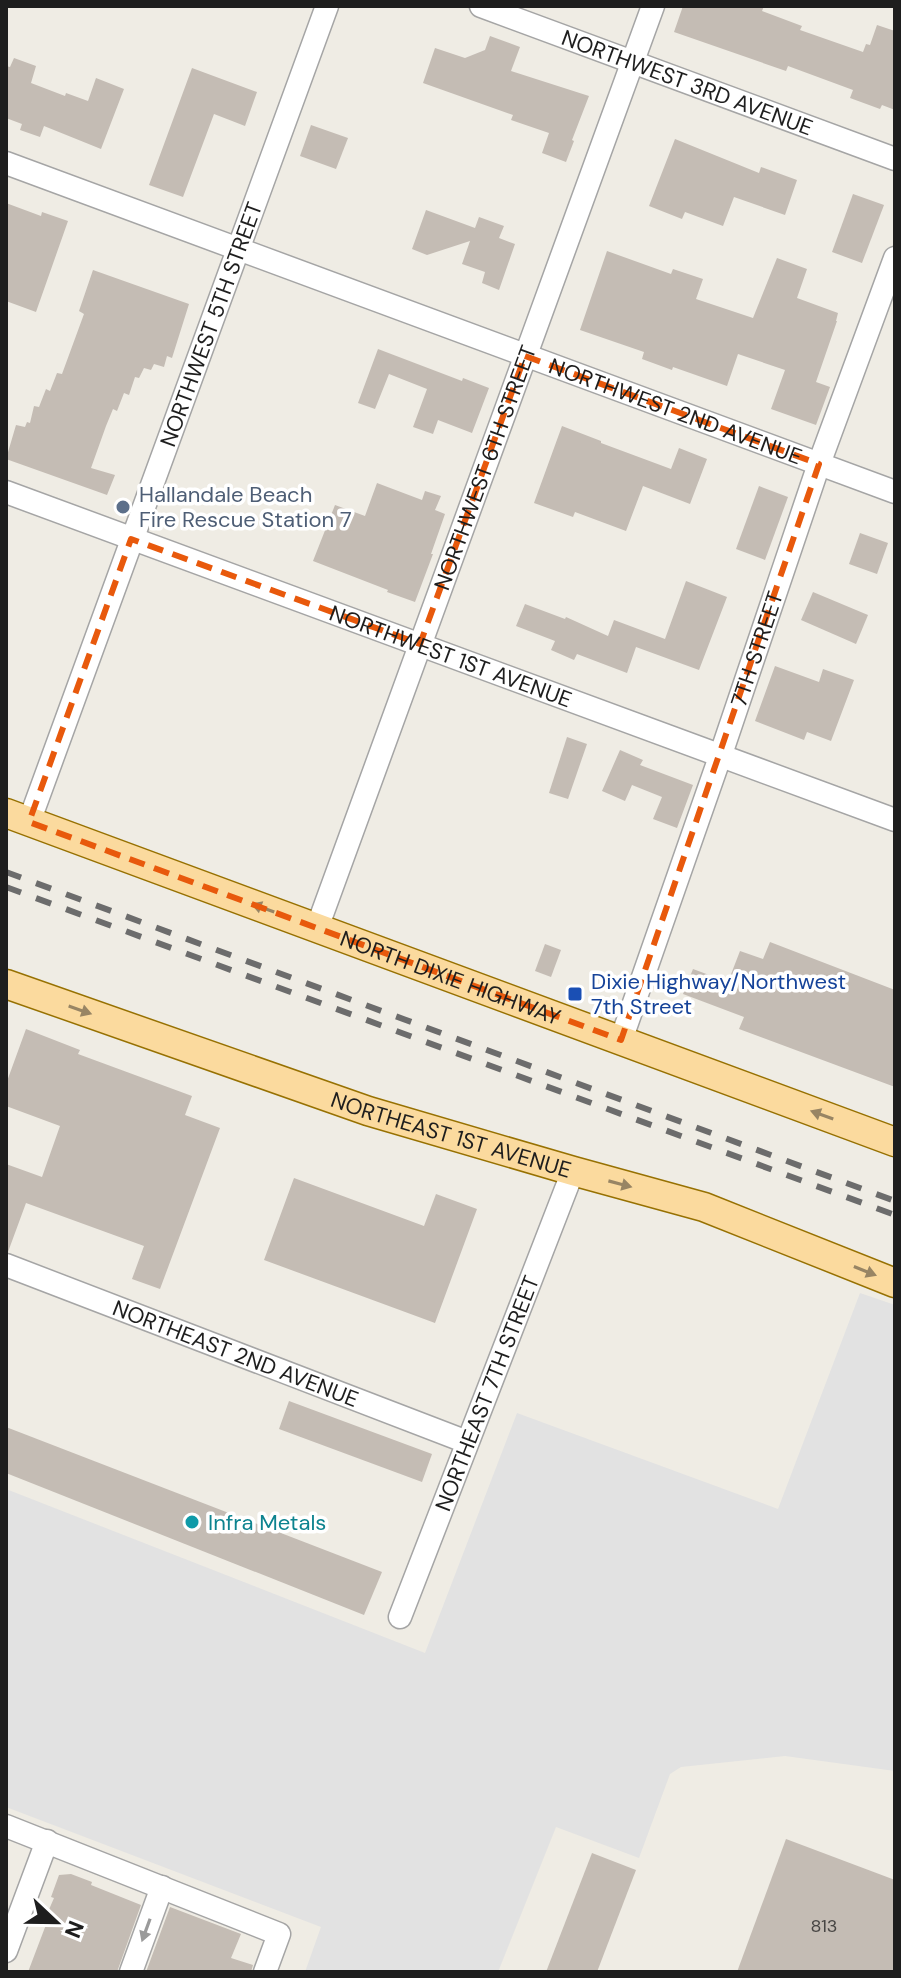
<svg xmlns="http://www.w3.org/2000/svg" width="901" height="1978" font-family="'DM Sans',sans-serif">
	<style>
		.parking { fill: #e2e2e2 }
		.building { fill: #c4bcb4 }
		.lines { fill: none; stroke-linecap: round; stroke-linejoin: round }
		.minor-casing { stroke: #a5a5a5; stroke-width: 25 }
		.major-casing { stroke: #977102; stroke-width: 31 }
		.minor { stroke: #fff; stroke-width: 22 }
		.major { stroke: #fbda9e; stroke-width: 28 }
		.rail { stroke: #6c6c6c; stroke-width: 6; stroke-dasharray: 16 16; stroke-linecap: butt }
		.oneway { fill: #988564 }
		.oneway2 { fill: #9a9a9a }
		.marked { fill: none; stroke: #e8590c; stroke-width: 6; stroke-dasharray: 16 10; stroke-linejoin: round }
		.service-dot { fill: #5c6f8a; stroke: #fff; stroke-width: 3 }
		.transit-dot { fill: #1a4fb4; stroke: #fff; stroke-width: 3 }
		.culture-dot { fill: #0f9aa8; stroke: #fff; stroke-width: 3 }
		.labels { text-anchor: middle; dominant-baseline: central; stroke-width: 7; stroke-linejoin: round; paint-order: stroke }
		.number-label { font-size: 18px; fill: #484644 }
		.street-label { font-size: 22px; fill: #1e1e1e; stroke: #fff }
		.service-label { font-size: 22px; fill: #4e5e75; stroke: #fff; text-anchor: start }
		.transit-label { font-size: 22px; fill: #164399; stroke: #fff; text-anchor: start }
		.culture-label { font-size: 22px; fill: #0d838f; stroke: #fff; text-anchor: start }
	</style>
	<rect width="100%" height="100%" fill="#efece4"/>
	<polygon class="parking" points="860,1293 895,1305 895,1771 785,1756 681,1767 670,1774 639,1858 556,1827 498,1972 305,1972 321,1927 6,1807 6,1489 425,1653 517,1413 778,1509"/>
	<g class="building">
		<polygon points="683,6 764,6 762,11 802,26 800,30 863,52 866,44 870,45 877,25 895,31 895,110 882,105 880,109 850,98 853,90 788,66 786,71 674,32"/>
		<polygon points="490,36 520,47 511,71 589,96 572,140 574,141 566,162 542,153 549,133 511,120 513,115 423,83 435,48 465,58 485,50"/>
		<polygon points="14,58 36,66 31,83 65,96 66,93 88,101 96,78 124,89 101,149 44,126 40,137 20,130 22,124 6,118 6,66 10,67"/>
		<polygon points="192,68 257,92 245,126 214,114 183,197 149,185"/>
		<polygon points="311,125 348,138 336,169 300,156"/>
		<polygon points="675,139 759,173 761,167 797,180 785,215 734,197 723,226 685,212 682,219 649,206"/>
		<polygon points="853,194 884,205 862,263 832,252"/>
		<polygon points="6,203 41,216 42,212 68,221 36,312 6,301"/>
		<polygon points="426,210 475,228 479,217 504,226 499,238 515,244 499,290 482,283 485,272 462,264 470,241 427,255 412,249"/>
		<polygon points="607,251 671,274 673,269 703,279 696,299 753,318 777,258 807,269 797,298 838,313 836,321 837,321 816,382 830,387 816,425 771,409 785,370 738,354 727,386 673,367 672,370 642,359 644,352 580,330"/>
		<polygon points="93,270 189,304 172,358 167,356 164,367 154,364 151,370 144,368 139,378 135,377 129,395 124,393 117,411 113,409 106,426 91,468 115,475 107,495 6,459 16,425 25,427 27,422 30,423 34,406 39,407 46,389 50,391 57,373 62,374 84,314 79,311"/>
		<polygon points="378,349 462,381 463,378 489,388 472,433 438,420 433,434 413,427 427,389 389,374 375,409 358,403"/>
		<polygon points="562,426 601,441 601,443 671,469 679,448 707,459 690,504 643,486 626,531 575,512 573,517 534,503"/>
		<polygon points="377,483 422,500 425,491 441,496 435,510 445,514 431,554 433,554 415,602 387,592 388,590 313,561 335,505 365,516"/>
		<polygon points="759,486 788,497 765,560 736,549"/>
		<polygon points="860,533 888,543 877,574 849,564"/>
		<polygon points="686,581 727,597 699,670 636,647 627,673 577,654 574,660 551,650 555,641 516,626 525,604 565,619 566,617 608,636 614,620 665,639"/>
		<polygon points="813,592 868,615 856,644 801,620"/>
		<polygon points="775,666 819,682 823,669 854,680 831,741 807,732 804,740 755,721"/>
		<polygon points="567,737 587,744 568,799 549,793"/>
		<polygon points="620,750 643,760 640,765 693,785 677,828 653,819 662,797 632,785 625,801 602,791"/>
		<polygon points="770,942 895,990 895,1087 739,1029 744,1017 683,994 693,969 728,982 740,951 763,959"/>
		<polygon points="545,944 561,950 551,977 535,971"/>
		<polygon points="26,1029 80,1050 78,1054 192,1096 185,1115 220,1128 160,1289 132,1279 144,1246 26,1203 8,1252 6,1251 6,1164 42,1177 60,1126 6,1106 6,1084"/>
		<polygon points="294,1178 424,1226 436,1194 477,1209 435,1323 264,1260"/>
		<polygon points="289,1401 432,1454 422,1482 279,1429"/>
		<polygon points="6,1427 382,1572 364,1615 6,1473"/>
		<polygon points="786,1839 895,1880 895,1972 737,1972"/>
		<polygon points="592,1853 636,1870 597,1972 546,1972"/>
		<polygon points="71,1874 92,1882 91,1885 141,1905 117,1972 28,1972 47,1922 44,1921 54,1898 51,1897 59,1875"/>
		<polygon points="170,1907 241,1934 231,1958 253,1965 251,1972 146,1972"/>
	</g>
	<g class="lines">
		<defs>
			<g id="minor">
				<path id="s1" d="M481,6l414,153"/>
				<path id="s2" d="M6,163l889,329"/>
				<path id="s3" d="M6,492l889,328"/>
				<path id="s4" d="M29,822l298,-816"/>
				<path id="s5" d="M317,928l336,-922"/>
				<path id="s6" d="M621,1040l100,-286 98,-290 76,-206"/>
				<path id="s7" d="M6,1265l461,177"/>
				<path id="s8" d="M400,1617l173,-446"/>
				<polyline points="6,1826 279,1934 265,1972"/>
				<polyline points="6,1951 47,1841"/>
				<polyline points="131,1972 162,1887"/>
			</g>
			<g id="major">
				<path id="s9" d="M6,813l889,329"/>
				<path id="s10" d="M6,984l362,127 205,60 131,36 191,76"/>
			</g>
		</defs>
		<use href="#minor" class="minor-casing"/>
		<use href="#major" class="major-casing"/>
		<use href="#minor" class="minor"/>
		<use href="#major" class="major"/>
		<g class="rail">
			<polyline points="6,872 895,1201"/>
			<polyline points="6,887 895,1215"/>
		</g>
	</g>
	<defs><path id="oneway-solid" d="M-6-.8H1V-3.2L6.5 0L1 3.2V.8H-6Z" transform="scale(2)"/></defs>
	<g class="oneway">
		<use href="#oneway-solid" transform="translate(263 908) rotate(-160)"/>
		<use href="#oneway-solid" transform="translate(80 1010) rotate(19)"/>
		<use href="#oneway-solid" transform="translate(822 1115) rotate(-160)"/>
		<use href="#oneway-solid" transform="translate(620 1184) rotate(15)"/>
		<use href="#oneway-solid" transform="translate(865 1271) rotate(22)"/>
	</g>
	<use class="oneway2" href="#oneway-solid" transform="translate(146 1930) rotate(110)"/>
	<path class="marked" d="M525,356l294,108 -198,576 -592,-218 102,-283 289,105z"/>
	<circle class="service-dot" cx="123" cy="507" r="8"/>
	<rect class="transit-dot" x="567" y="986" width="16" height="16" rx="4"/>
	<circle class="culture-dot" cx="192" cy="1522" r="8"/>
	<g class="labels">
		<g class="number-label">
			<text x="824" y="1926">813</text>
		</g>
		<g class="street-label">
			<text stroke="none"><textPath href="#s1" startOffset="220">NORTHWEST 3RD AVENUE</textPath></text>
			<text stroke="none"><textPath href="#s4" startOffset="530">NORTHWEST 5TH STREET</textPath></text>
			<text stroke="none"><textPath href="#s2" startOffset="714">NORTHWEST 2ND AVENUE</textPath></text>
			<text stroke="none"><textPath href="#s5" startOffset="490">NORTHWEST 6TH STREET</textPath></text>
			<text stroke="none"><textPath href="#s6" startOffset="414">7TH STREET</textPath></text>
			<text stroke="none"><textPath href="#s3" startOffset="474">NORTHWEST 1ST AVENUE</textPath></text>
			<text stroke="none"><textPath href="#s9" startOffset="474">NORTH DIXIE HIGHWAY</textPath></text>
			<text stroke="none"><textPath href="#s10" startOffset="470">NORTHEAST 1ST AVENUE</textPath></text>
			<text stroke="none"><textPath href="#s7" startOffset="246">NORTHEAST 2ND AVENUE</textPath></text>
			<text stroke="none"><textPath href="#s8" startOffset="240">NORTHEAST 7TH STREET</textPath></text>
		</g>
		<g class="service-label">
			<text x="139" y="494">Hallandale Beach<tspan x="139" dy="25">Fire Rescue Station 7</tspan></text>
		</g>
		<g class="transit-label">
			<text x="591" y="981">Dixie Highway/Northwest<tspan x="591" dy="25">7th Street</tspan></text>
		</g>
		<g class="culture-label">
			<text x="208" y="1522">Infra Metals</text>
		</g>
	</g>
	<rect width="901" height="1978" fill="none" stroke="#1e1e1e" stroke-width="16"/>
	<g transform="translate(56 1922) rotate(112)" stroke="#ffffff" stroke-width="6" paint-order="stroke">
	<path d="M0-6L14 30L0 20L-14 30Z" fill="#1e1e1e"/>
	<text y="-12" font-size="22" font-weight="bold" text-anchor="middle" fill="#1e1e1e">N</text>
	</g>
</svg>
